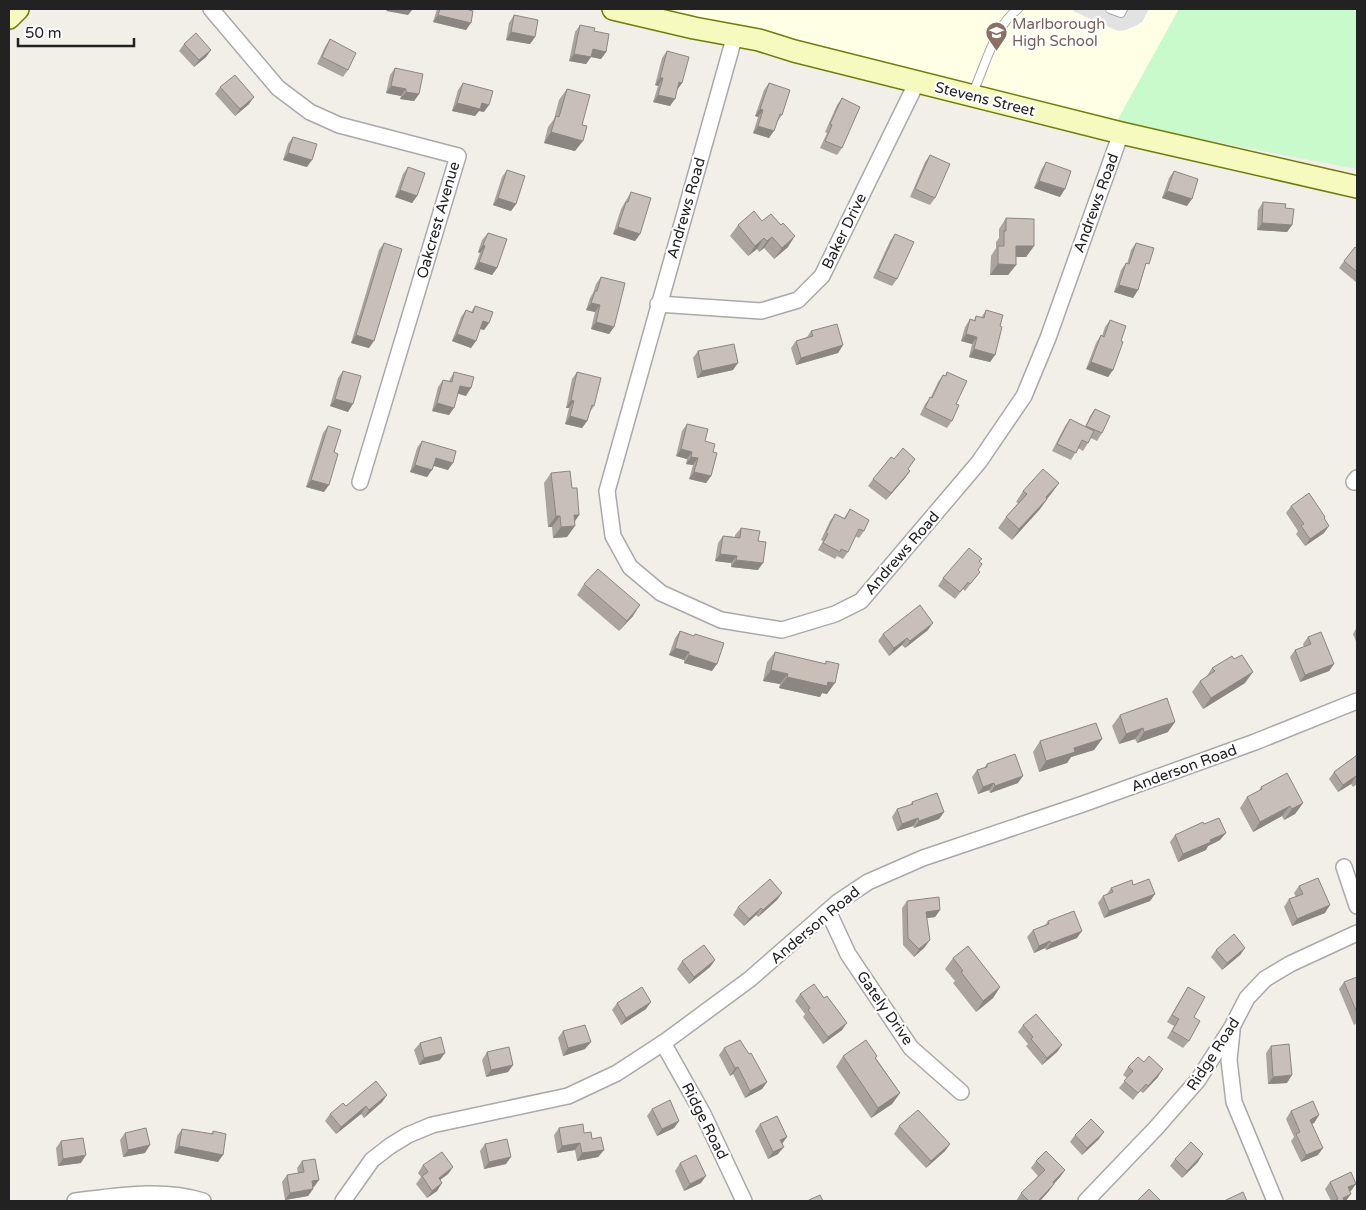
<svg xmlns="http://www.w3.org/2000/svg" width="1366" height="1210" font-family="'Varela Round',sans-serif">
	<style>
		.education { fill: #ffffe5 }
		.park { fill: #c8facc }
		.parking { fill: #e2e2e2 }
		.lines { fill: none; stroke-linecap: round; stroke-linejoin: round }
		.lane-casing { stroke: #a9a9a9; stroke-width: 10 }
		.street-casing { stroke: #a9a9a9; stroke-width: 18 }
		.secondary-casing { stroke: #707d05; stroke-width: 24 }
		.lane { stroke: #fff; stroke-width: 8 }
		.street { stroke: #fff; stroke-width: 15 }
		.secondary { stroke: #f7fabf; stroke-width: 21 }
		.wall { fill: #aba49e }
		.shaded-wall { fill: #8b8681 }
		.building { fill: #c7bfb8; stroke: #8b8681 }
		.labels { text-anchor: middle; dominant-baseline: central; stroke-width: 4.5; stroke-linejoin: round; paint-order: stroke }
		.education-label { font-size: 15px; fill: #785e54; stroke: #fff; text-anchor: start }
		.street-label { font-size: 15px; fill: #222; stroke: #fff }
	</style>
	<rect width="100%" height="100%" fill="#f2efe9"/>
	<polygon class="education" points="664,9 1179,9 1116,123"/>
	<polygon class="park" points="1179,9 1357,9 1357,169 1116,123"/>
	<polygon class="parking" points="1074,9 1149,9 1142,22 1137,25 1126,30 1118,31 1073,11"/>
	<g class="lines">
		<defs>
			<g id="lane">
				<polyline points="1110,9 1121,13 1123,9"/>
				<path d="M972,94c13,-26 22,-68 46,-85"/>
			</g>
			<g id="street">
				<polyline points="211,9 278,88 310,112 339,125 458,156 360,482"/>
				<polyline points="735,35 607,491 613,536 630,567 661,593 721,620 782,630 835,614 861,601 979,462 1024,396 1048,338 1121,133"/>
				<polyline points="658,304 761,311 798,300 822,276 917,82"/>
				<polyline points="1354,482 1357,478"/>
				<polyline points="1344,867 1357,906"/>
				<polyline points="828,911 848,954 911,1048 961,1092"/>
				<polyline points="1232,1031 1229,1060 1234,1102 1275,1201"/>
				<polyline points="663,1043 703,1114 744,1201"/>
				<path d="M75,1201c42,-5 87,-13 128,0"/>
				<polyline points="343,1201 372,1160 390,1146 408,1135 432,1125 568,1096 617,1073 666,1041 750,979 838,902 868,882 923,858 1083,804 1255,742 1357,701"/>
				<polyline points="1086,1201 1156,1128 1198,1080 1232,1027 1247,998 1265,979 1290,964 1357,933"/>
			</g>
			<g id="secondary">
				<polyline points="613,9 694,28 759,40 794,51 1121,133 1357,187"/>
				<polyline points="9,18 18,9"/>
			</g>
		</defs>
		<use href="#lane" class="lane-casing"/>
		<use href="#street" class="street-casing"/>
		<use href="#secondary" class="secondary-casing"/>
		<use href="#lane" class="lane"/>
		<use href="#street" class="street"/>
		<use href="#secondary" class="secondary"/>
	</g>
	<g class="wall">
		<polygon points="437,9 469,9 466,30 433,22"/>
		<polygon points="514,15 535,37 530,44 506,40 509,23"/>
		<polygon points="580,25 594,31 606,52 601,59 591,57 586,64 569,61 575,32"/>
		<polygon points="330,39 348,70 343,77 317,64 325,47"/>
		<polygon points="184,44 211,50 206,57 194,67 179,51"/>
		<polygon points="667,51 682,83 677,90 670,106 653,102 658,86 655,85 662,58"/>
		<polygon points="395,68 419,94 414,101 400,99 401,96 386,93 390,75"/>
		<polygon points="463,83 484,112 479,111 475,116 452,111 458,90"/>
		<polygon points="769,83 782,115 777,122 769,138 753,133 758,117 755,116 764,90"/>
		<polygon points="220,87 249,104 235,116 215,94"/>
		<polygon points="567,89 575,151 544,143 548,127 554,119 559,100"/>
		<polygon points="842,98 842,148 837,155 820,148 827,133 825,132 837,105"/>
		<polygon points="293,137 307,167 283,160 288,144"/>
		<polygon points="930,155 935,198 930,205 910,197 925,162"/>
		<polygon points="1046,162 1060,197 1034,188 1041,170"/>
		<polygon points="408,167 417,196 412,203 395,197 403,174"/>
		<polygon points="507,170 516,204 511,211 493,205 502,177"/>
		<polygon points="1174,171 1187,206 1162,198 1169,178"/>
		<polygon points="631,192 640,234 635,241 613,234 621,209"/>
		<polygon points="1263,202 1285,208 1292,225 1287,232 1257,230 1258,210"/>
		<polygon points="1006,218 1034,246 1026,257 1016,257 1016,265 1008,275 990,275 991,256 996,248 996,242 999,238 999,229"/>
		<polygon points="762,221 788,247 774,259 764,248 759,252 757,249 748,256 730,236 738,225"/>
		<polygon points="488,233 497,268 492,275 474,269 480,253 478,252 482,240"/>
		<polygon points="895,234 897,279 892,286 873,278 890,241"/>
		<polygon points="384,243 369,348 351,343 379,250"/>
		<polygon points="1136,243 1144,271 1138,290 1133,298 1114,292 1121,270 1126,263 1127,264 1131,250"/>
		<polygon points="1357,248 1357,283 1339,268 1344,261"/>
		<polygon points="601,277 614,327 609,334 591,329 595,312 586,310 590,298 593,293 596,284"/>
		<polygon points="475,306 489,323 484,330 480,329 476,341 471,348 452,341 461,317 466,310 471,312"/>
		<polygon points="986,310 1000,326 995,355 990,362 969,357 972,344 961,341 965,327 970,319 974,320 976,316 981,318"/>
		<polygon points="1110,320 1121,341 1113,370 1108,377 1086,369 1096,343 1101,335 1102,336 1105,327"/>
		<polygon points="811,331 843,345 838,353 796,365 791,348 796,341 807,337"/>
		<polygon points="698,351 733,370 697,378 693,358"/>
		<polygon points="343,371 348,412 330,406 338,378"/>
		<polygon points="454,372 466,396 458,393 449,415 432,411 438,387 443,380 449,381"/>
		<polygon points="577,372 594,406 590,412 587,421 582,428 565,424 569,408 566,408 572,379"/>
		<polygon points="947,372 956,404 952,421 947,428 920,415 925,404 931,397 938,382 943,375 945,376"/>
		<polygon points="1095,409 1102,433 1097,441 1091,438 1083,451 1078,448 1071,460 1052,451 1065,426 1070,419 1085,427 1090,416"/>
		<polygon points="687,424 705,441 713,452 711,476 706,483 689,479 693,465 686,464 687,459 676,456 682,431"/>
		<polygon points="328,426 334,452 324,492 306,487 323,433"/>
		<polygon points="422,441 448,470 434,466 427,477 410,472 417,448"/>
		<polygon points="908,469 910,471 905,478 886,500 868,486 873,479"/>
		<polygon points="551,473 572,488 579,515 574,522 567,537 553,538 552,527 548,527 544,483"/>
		<polygon points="1059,483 1040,509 1012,540 998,528 1006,517 1018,503 1016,502 1023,491"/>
		<polygon points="1291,506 1324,519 1324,533 1305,546 1296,534 1298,531 1286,513"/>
		<polygon points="850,509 864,531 859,538 855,536 848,552 843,559 837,556 835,559 818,550 823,541 821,540 830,521 835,514 844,518"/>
		<polygon points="741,528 758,541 758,570 731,567 731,563 715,561 718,543 723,536 735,537 735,535"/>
		<polygon points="979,562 978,570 980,572 965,591 963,589 955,599 938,586 943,578"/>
		<polygon points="584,584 633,616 619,631 577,595"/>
		<polygon points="1357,627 1357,644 1353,634"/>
		<polygon points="928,630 905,648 902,645 889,656 878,641 883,634"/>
		<polygon points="680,631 694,636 695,634 712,671 684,663 684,660 669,655 675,638"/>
		<polygon points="1308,637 1334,664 1329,671 1300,682 1290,657 1295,650 1304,647 1303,644"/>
		<polygon points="775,652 825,664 826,661 827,694 822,693 820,697 779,688 780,684 763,681 767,662"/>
		<polygon points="1212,668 1245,683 1203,709 1192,692 1200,681 1206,677"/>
		<polygon points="1120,715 1168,732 1137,743 1135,739 1119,744 1112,726"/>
		<polygon points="1102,739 1094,750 1071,757 1067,763 1039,772 1033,752 1040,741"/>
		<polygon points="1357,755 1357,784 1353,787 1351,784 1338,792 1329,779 1334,772"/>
		<polygon points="987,764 1018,783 990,793 989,790 978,794 972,777 977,770 984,768"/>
		<polygon points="1261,787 1303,803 1295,814 1284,820 1282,816 1253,832 1240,808 1247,797 1259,791"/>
		<polygon points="912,802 944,812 939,819 914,828 913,826 897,831 892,817 897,809 910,805"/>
		<polygon points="1204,824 1220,840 1208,846 1206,850 1178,862 1170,842 1175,835"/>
		<polygon points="1299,886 1325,913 1292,926 1284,907 1289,899 1296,897 1294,893"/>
		<polygon points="1111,888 1155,894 1150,901 1104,918 1098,903 1103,896 1107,894"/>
		<polygon points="782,893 777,900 758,917 756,915 744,926 733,915 738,907"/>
		<polygon points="907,901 940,910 935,917 927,918 925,947 914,957 903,945 902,908"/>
		<polygon points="1048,921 1077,938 1046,950 1045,948 1034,953 1027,937 1033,930 1045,925"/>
		<polygon points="1245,948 1240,955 1222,970 1211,957 1216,950"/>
		<polygon points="953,958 1000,987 993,998 976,1012 953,983 955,981 945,969"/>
		<polygon points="715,960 710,967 689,984 677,969 682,961"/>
		<polygon points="1357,977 1357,1023 1354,1025 1339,989 1344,982"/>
		<polygon points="1188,987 1194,1017 1189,1041 1183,1048 1167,1038 1174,1026 1167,1022"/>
		<polygon points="800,994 842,1030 823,1044 803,1017 805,1014 795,1001"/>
		<polygon points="617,1003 646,1009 621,1025 612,1010"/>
		<polygon points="1023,1025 1062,1045 1057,1052 1042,1065 1026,1046 1028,1044 1018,1032"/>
		<polygon points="563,1031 585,1049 563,1056 558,1038"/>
		<polygon points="420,1043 440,1060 419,1065 414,1050"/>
		<polygon points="1271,1046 1287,1083 1268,1084 1266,1053"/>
		<polygon points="724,1048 749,1054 767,1082 762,1089 745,1098 733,1074 730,1076 719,1055"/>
		<polygon points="487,1052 513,1065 508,1072 486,1077 482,1060"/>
		<polygon points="843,1056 877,1056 876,1058 900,1093 892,1104 871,1118 836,1067"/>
		<polygon points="1144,1062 1158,1077 1143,1093 1140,1091 1133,1100 1119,1088 1127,1078 1123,1075 1128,1067"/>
		<polygon points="387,1095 382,1102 364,1118 361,1114 336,1134 325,1121 330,1114 346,1106"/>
		<polygon points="652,1109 679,1121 674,1128 657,1136 647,1116"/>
		<polygon points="1291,1111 1319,1115 1314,1123 1312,1124 1318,1155 1301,1162 1291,1141 1294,1137 1286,1119"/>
		<polygon points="760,1124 782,1143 778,1154 768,1159 755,1131"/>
		<polygon points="899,1126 950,1144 945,1151 926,1168 894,1134"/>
		<polygon points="559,1128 584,1133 604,1150 598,1157 577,1161 575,1150 557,1153 554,1135"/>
		<polygon points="182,1129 211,1134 213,1131 218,1162 174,1153 177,1136"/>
		<polygon points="125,1133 145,1153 123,1157 120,1140"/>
		<polygon points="1075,1135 1099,1139 1082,1155 1070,1142"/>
		<polygon points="61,1141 81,1163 58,1166 56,1148"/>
		<polygon points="485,1144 506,1164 484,1169 480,1151"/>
		<polygon points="1175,1159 1198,1162 1182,1178 1170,1166"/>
		<polygon points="302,1161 319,1180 313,1187 313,1189 308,1196 285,1200 282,1182 287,1175 298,1173 297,1168"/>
		<polygon points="1036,1161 1065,1170 1060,1177 1054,1184 1049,1191 1040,1201 1016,1201 1021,1193 1038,1176 1031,1168"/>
		<polygon points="680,1163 701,1183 684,1191 675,1171"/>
		<polygon points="423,1165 453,1167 448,1174 440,1180 442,1183 437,1191 427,1198 416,1184 421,1177 418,1173"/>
		<polygon points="1330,1182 1351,1191 1350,1191 1346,1201 1331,1201 1325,1189"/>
	</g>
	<g class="shaded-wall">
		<polygon points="388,9 413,9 408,15 386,11"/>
		<polygon points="438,15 471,23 466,30 433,22"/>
		<polygon points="511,32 535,37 530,44 506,40"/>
		<polygon points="593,49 606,52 601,59 591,57 586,64 569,61 574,54"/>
		<polygon points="211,50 206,57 194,67 199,60"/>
		<polygon points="660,78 663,78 658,86 655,85"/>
		<polygon points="679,82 682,83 677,90"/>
		<polygon points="391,86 406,89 401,96 386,93"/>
		<polygon points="406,92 419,94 414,101 400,99"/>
		<polygon points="658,95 675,99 670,106 653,102"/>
		<polygon points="254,97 249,104 235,116 240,109"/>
		<polygon points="457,103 482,103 489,105 484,112 479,111 475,116 452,111"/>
		<polygon points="760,109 763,110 758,117 755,116"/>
		<polygon points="758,126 774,131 769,138 753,133"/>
		<polygon points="551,132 583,141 575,151 544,143"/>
		<polygon points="288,153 312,160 307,167 283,160"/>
		<polygon points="1039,181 1065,189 1060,197 1034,188"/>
		<polygon points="400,190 417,196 412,203 395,197"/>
		<polygon points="1167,191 1192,199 1187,206 1162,198"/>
		<polygon points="498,198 516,204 511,211 493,205"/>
		<polygon points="1262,223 1292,225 1287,232 1257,230"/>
		<polygon points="618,227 640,234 635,241 613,234"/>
		<polygon points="795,236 788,247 774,259 782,248"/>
		<polygon points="772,237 764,248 759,252 767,241"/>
		<polygon points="764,238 757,249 748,256 755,246"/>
		<polygon points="483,245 485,246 480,253 478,252"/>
		<polygon points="1016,246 1034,246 1026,257 1009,257"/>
		<polygon points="479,262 497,268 492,275 474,269"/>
		<polygon points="998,264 1016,265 1008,275 990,275"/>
		<polygon points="1119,285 1138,290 1133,298 1114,292"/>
		<polygon points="591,303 600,305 595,312 586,310"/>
		<polygon points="483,321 489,323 484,330 478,328"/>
		<polygon points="596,322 614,327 609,334 591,329"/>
		<polygon points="457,334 476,341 471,348 452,341"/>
		<polygon points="966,334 977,337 972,344 961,341"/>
		<polygon points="356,335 374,341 369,348 351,343"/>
		<polygon points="843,345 838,353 796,365 801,358"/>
		<polygon points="974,349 995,355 990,362 969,357"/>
		<polygon points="1091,362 1113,370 1108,377 1086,369"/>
		<polygon points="738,363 733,370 697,378 702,371"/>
		<polygon points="460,386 471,388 466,396 455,393"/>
		<polygon points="335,399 353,404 348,412 330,406"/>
		<polygon points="571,400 574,401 569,408 566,408"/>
		<polygon points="437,403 454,408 449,415 432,411"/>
		<polygon points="570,416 587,421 582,428 565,424"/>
		<polygon points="681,449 692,452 687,459 676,456"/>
		<polygon points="691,457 698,458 693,465 686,464"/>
		<polygon points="436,458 453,463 448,470 431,465"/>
		<polygon points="415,465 432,470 427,477 410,472"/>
		<polygon points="910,471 905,478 886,500 891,493"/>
		<polygon points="694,472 711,476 706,483 689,479"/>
		<polygon points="311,480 329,485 324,492 306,487"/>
		<polygon points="1059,483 1051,494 1038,508 1046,497"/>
		<polygon points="1047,499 1040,509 1012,540 1019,529"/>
		<polygon points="574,515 579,515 572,526"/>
		<polygon points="556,516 560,516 552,527 548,527"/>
		<polygon points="575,526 567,537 553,538 561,527"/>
		<polygon points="1329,526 1324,533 1305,546 1310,539"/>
		<polygon points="720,554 737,556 731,563 715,561"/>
		<polygon points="736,560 763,563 758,570 731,567"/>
		<polygon points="640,605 633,616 619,631 627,621"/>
		<polygon points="933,623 928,630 905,648 910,641"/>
		<polygon points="907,638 902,645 889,656 894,648"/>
		<polygon points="675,648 689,652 684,660 669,655"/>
		<polygon points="689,655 717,664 712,671 684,663"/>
		<polygon points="1334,664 1329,671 1300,682 1305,675"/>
		<polygon points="771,670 788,674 780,684 763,681"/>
		<polygon points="1253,672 1245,683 1203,709 1211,698"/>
		<polygon points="787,677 828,682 835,683 827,694 822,693 820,697 779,688"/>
		<polygon points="1175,722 1168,732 1137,743 1144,732"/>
		<polygon points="1143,728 1135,739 1119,744 1126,734"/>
		<polygon points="1102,739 1094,750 1071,757 1067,763 1039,772 1046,761 1074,748"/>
		<polygon points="1023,776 1018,783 990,793 995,786"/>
		<polygon points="1356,776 1351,784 1338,792 1343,785"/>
		<polygon points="994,783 989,790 978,794 983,787"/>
		<polygon points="1303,803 1295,814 1284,820 1292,809"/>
		<polygon points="1290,806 1282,816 1253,832 1260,822"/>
		<polygon points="944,812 939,819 914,828 919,821"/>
		<polygon points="918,818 913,826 897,831 902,824"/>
		<polygon points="1226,833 1220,840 1208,846 1206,850 1178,862 1183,854 1210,840"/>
		<polygon points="782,893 777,900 758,917 763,910"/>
		<polygon points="1155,894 1150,901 1104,918 1109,911"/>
		<polygon points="1330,905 1325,913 1292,926 1297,919"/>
		<polygon points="761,908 756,915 744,926 749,919"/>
		<polygon points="940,910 935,917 921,919 926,912"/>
		<polygon points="1082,931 1077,938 1046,950 1051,943"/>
		<polygon points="930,940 925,947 914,957 919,949"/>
		<polygon points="1050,941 1045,948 1034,953 1039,946"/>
		<polygon points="1245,948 1240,955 1222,970 1227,963"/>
		<polygon points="715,960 710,967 689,984 694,977"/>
		<polygon points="1000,987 993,998 976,1012 983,1001"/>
		<polygon points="651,1002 646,1009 621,1025 626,1018"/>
		<polygon points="847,1023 842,1030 823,1044 828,1037"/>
		<polygon points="591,1042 585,1049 563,1056 568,1048"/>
		<polygon points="1062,1045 1057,1052 1042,1065 1047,1058"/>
		<polygon points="445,1053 440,1060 419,1065 424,1058"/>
		<polygon points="513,1065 508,1072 486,1077 491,1070"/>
		<polygon points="738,1067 733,1074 730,1076 735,1068"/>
		<polygon points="1163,1069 1158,1077 1143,1093 1148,1086"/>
		<polygon points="1292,1075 1287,1083 1268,1084 1273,1077"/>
		<polygon points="767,1082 762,1089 745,1098 750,1091"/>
		<polygon points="900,1093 892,1104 871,1118 878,1108"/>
		<polygon points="387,1095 382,1102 364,1118 369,1110"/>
		<polygon points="366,1106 361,1114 336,1134 341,1127"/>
		<polygon points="1319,1115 1314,1123 1305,1127 1310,1120"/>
		<polygon points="679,1121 674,1128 657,1136 662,1129"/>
		<polygon points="1104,1132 1099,1139 1082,1155 1087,1148"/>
		<polygon points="787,1137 782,1144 780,1140"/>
		<polygon points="580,1143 575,1150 557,1153 562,1146"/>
		<polygon points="950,1144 945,1151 926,1168 931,1161"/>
		<polygon points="150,1145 145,1153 123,1157 128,1150"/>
		<polygon points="179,1146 223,1155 218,1162 174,1153"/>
		<polygon points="784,1147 778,1154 768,1159 773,1152"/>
		<polygon points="1323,1148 1318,1155 1301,1162 1306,1155"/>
		<polygon points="604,1150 598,1157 577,1161 582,1153"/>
		<polygon points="1203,1154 1198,1162 1182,1178 1187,1171"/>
		<polygon points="86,1155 81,1163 58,1166 63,1159"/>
		<polygon points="511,1157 506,1164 484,1169 489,1162"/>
		<polygon points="453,1167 448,1174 433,1185 439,1178"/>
		<polygon points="1065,1170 1060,1177 1048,1190 1053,1182"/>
		<polygon points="706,1176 701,1183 684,1191 690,1184"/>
		<polygon points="319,1180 314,1187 307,1188 312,1181"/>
		<polygon points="442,1183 437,1191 427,1198 432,1191"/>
		<polygon points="1054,1184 1049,1191 1040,1201 1038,1201"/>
		<polygon points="1356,1184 1351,1191 1343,1194 1348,1187"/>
		<polygon points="313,1189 308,1196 285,1200 290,1193"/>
		<polygon points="1351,1194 1346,1201 1340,1201 1343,1198"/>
	</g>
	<g class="building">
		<polygon points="440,9 469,9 469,10 473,11 471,23 438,15"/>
		<polygon points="514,15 538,20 535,37 511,32"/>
		<polygon points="580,25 595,28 594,31 609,34 606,52 593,49 591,57 574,54"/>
		<polygon points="196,33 211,50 199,60 184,44"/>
		<polygon points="330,39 356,53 348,70 322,57"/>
		<polygon points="667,51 689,57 682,83 679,82 675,99 658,95 663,78 660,78"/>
		<polygon points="395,68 423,74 419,94 406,92 406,89 391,86"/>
		<polygon points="235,75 254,97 240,109 220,87"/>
		<polygon points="463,83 493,91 489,105 482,103 480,109 457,103"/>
		<polygon points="769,83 790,90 782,115 780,114 774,131 758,126 763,110 760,109"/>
		<polygon points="567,89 590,95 582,125 587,126 583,141 551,132 556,116 559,117"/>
		<polygon points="842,98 860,107 842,148 825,141 832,125 830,124"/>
		<polygon points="293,137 317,144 312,160 288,153"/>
		<polygon points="930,155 950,164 935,198 915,189"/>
		<polygon points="1046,162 1071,171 1065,189 1039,181"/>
		<polygon points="408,167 425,173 417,196 400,190"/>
		<polygon points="507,170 525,176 516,204 498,198"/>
		<polygon points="1174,171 1198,179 1192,199 1167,191"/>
		<polygon points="631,192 651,198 640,234 618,227 626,202 628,202"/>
		<polygon points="1263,202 1286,204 1285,208 1294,209 1292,225 1262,223"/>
		<polygon points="754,211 762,221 771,214 781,225 783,223 795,236 782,248 772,237 767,241 764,238 755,246 738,225"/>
		<polygon points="1006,218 1034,219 1034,246 1016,246 1016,265 998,264 998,246 1004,246 1004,231 1006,231"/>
		<polygon points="488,233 507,239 497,268 479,262 485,246 483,245"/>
		<polygon points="895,234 914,242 897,279 878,271"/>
		<polygon points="384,243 402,249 374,341 356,335"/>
		<polygon points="1136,243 1154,248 1149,264 1146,263 1138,290 1119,285 1126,263 1129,264"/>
		<polygon points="1355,247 1357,248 1357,272 1344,261"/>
		<polygon points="601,277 625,283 614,327 596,322 600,305 591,303 595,291 597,291"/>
		<polygon points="475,306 493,312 489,323 483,321 476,341 457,334 466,310 473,313"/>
		<polygon points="986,310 1003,315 1000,326 1002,327 995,355 974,349 977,337 966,334 970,319 975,321 976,316 984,318"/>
		<polygon points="1110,320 1126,326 1121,341 1123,342 1113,370 1091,362 1101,335 1104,337"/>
		<polygon points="837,324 843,345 801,358 796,341 813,336 811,331"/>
		<polygon points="734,344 738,363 702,371 698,351"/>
		<polygon points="343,371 361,376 353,404 335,399"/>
		<polygon points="454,372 474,377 471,388 460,386 454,408 437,403 443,380 452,382"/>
		<polygon points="577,372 601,378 594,406 592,405 587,421 570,416 574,401 571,400"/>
		<polygon points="947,372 967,381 956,404 959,405 952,421 925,408 930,397 932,398 943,375 946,376"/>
		<polygon points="1095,409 1110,416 1102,433 1086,426"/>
		<polygon points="1070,419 1094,431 1088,443 1082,440 1076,453 1057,444"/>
		<polygon points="687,424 708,429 705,441 715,444 713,452 717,453 711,476 694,472 698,458 691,457 692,452 681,449"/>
		<polygon points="328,426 341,430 334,452 338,454 329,485 311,480"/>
		<polygon points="422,441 456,451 453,463 436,458 432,470 415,465"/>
		<polygon points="903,448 915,459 908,469 910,471 891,493 873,479 891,457 894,459"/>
		<polygon points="1043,469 1059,483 1046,497 1047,499 1019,529 1006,517 1027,494 1023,491"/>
		<polygon points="570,471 572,488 577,488 579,515 574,515 575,526 561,527 560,516 556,516 551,473"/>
		<polygon points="1309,493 1325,517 1324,518 1329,526 1310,539 1301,526 1304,524 1291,506"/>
		<polygon points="850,509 869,520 864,531 859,529 848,552 841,549 840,552 823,543 828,534 826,533 835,514 845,519"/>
		<polygon points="741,528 760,531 758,541 766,542 763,563 736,560 737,556 720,554 723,536 740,538"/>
		<polygon points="969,548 982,559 979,561 982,564 978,570 980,572 970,584 968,582 960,592 943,578"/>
		<polygon points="598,569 640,605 627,621 584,584"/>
		<polygon points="920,605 933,623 910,641 907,638 894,648 883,634"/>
		<polygon points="680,631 694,636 695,634 724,643 717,664 689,655 689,652 675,648"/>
		<polygon points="1321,632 1334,664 1305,675 1295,650 1311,644 1308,637"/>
		<polygon points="775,652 826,664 826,661 839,664 835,683 828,682 827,686 787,677 788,674 771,670"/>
		<polygon points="1242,655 1253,672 1211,698 1200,681 1215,671 1212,668 1232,656 1234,659"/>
		<polygon points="1167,698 1175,722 1144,732 1143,728 1126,734 1120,715"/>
		<polygon points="1096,723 1102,739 1074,748 1075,752 1046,761 1040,741"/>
		<polygon points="1015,754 1023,776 995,786 994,783 983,787 977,770 987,767 987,764"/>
		<polygon points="1357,755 1357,778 1356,776 1343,785 1334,772"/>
		<polygon points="1287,773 1303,803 1292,809 1290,806 1260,822 1247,797 1262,789 1261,787"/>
		<polygon points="937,793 944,812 919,821 918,818 902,824 897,809 913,804 912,802"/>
		<polygon points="1219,818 1226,833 1210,840 1211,842 1183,854 1175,835 1203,822 1204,824"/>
		<polygon points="1318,878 1330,905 1297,919 1289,899 1303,894 1299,886"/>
		<polygon points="770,879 782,893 763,910 761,908 749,919 738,907"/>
		<polygon points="1149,879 1155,894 1109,911 1103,896 1113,892 1111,888 1132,880 1133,885"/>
		<polygon points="939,897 940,910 926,912 930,940 919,949 908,938 907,901"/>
		<polygon points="1074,911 1082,931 1051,943 1050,941 1039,946 1033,930 1049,924 1048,921"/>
		<polygon points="1234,934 1245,948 1227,963 1216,950"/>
		<polygon points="704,945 715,960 694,977 682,961"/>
		<polygon points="968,946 1000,987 983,1001 961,972 963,971 953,958"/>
		<polygon points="1357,977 1357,1013 1344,982"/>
		<polygon points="814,984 824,998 827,996 847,1023 828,1037 808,1010 810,1008 800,994"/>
		<polygon points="642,987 651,1002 626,1018 617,1003"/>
		<polygon points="1188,987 1205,997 1194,1017 1200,1021 1189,1041 1172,1031 1179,1019 1172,1015"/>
		<polygon points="1036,1014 1062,1045 1047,1058 1031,1039 1033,1037 1023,1025"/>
		<polygon points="585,1025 591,1042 568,1048 563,1031"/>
		<polygon points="441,1037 445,1053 424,1058 420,1043"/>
		<polygon points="740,1040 749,1054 751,1053 767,1082 750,1091 738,1067 735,1068 724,1048"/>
		<polygon points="866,1040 877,1056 875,1058 900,1093 878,1108 843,1056"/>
		<polygon points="1289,1044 1292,1075 1273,1077 1271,1046"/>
		<polygon points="509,1047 513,1065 491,1070 487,1052"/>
		<polygon points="1149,1056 1163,1069 1148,1086 1146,1084 1138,1093 1124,1081 1133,1071 1128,1067 1138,1057 1144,1062"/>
		<polygon points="376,1081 387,1095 369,1110 366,1106 341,1127 330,1114 343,1103 346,1106"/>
		<polygon points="670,1100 679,1121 662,1129 652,1109"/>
		<polygon points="1313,1101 1319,1115 1310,1120 1323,1148 1306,1155 1296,1134 1300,1132 1291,1111"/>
		<polygon points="918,1110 950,1144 931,1161 899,1126"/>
		<polygon points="777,1116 787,1137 780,1140 784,1147 773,1152 760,1124"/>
		<polygon points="1091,1119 1104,1132 1087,1148 1075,1135"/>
		<polygon points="583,1124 584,1133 591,1132 592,1139 601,1137 604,1150 582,1153 580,1143 562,1146 559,1128"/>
		<polygon points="146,1128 150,1145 128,1150 125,1133"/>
		<polygon points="182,1129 213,1134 213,1131 226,1134 223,1155 179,1146"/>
		<polygon points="83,1138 86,1155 63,1159 61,1141"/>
		<polygon points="507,1139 511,1157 489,1162 485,1144"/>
		<polygon points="1191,1142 1203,1154 1187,1171 1175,1159"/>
		<polygon points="1046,1151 1065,1170 1053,1182 1054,1184 1038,1201 1029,1201 1021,1193 1045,1170 1036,1161"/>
		<polygon points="442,1152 453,1167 439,1178 442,1183 432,1191 422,1176 428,1172 423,1165"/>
		<polygon points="696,1155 706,1176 690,1184 680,1163"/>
		<polygon points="315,1159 319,1180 312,1181 313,1189 290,1193 287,1175 304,1172 302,1161"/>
		<polygon points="1351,1172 1356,1184 1348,1187 1351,1194 1343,1198 1344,1201 1334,1201 1338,1199 1330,1182"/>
		<polygon points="1149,1189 1161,1201 1137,1201"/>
		<polygon points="1243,1192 1247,1201 1226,1201 1226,1200"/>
		<polygon points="820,1195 823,1201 807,1201"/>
	</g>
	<defs>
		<symbol id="school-pin" viewBox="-11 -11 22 30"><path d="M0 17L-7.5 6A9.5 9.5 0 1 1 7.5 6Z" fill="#8d6e63" stroke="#fff"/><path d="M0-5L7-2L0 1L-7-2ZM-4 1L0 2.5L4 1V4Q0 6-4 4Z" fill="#fff"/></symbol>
	</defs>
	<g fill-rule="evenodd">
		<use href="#school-pin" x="984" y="20" width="25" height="34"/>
	</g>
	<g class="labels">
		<g class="education-label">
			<text x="1012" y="24">Marlborough<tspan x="1012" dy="17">High School</tspan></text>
		</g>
		<g class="street-label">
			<text transform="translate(985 99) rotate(14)">Stevens Street</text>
			<text transform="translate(1096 203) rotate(-70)">Andrews Road</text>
			<text transform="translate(686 208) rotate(-74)">Andrews Road</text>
			<text transform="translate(438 220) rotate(-74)">Oakcrest Avenue</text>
			<text transform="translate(844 231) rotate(-64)">Baker Drive</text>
			<text transform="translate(902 553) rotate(-49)">Andrews Road</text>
			<text transform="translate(1184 768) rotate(-20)">Anderson Road</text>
			<text transform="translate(815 925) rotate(-40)">Anderson Road</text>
			<text transform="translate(885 1008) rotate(55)">Gately Drive</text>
			<text transform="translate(1213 1054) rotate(-57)">Ridge Road</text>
			<text transform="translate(705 1121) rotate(63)">Ridge Road</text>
		</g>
	</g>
	<rect width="1366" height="1210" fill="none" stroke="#222222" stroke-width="20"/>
	<path d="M18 38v8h116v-8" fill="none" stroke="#222222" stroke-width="2.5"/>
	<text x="25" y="38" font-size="15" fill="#222222" stroke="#ffffff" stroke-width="4" paint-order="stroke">50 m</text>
</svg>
